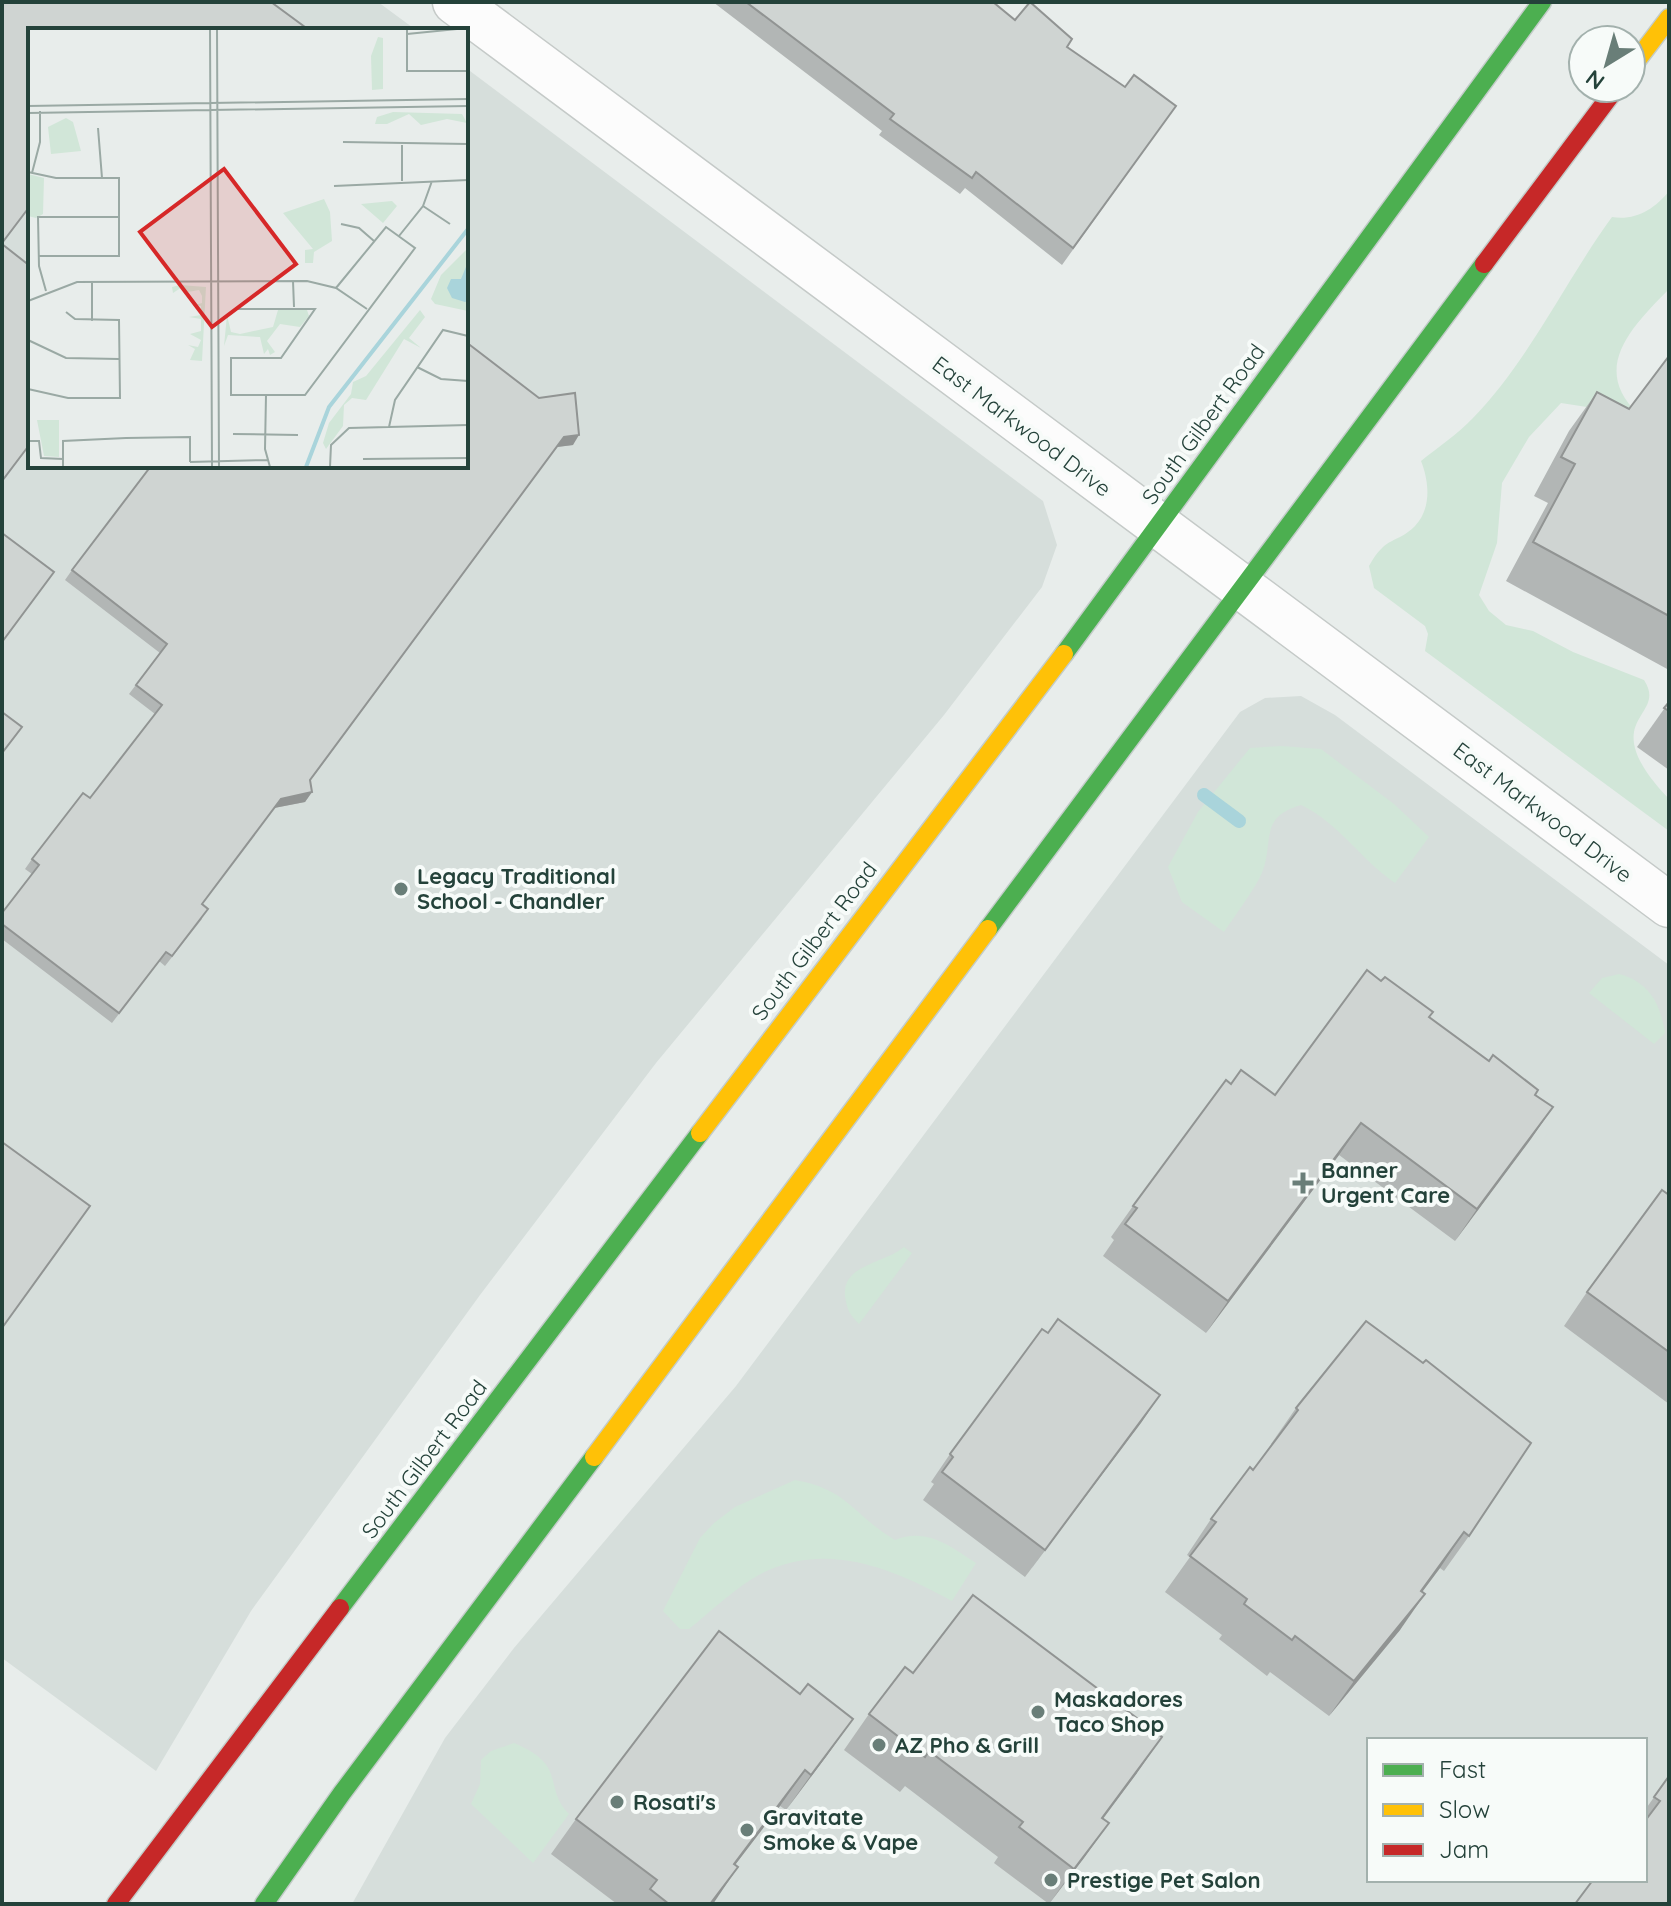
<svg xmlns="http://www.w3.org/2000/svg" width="1671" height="1906" font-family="Quicksand,sans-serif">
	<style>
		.built { fill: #d6dedb; fill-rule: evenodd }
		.green { fill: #d1e6d8 }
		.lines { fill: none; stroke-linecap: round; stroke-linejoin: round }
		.stream { stroke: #a9d4db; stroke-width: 14 }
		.street-casing { stroke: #c5cac8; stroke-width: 47 }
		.fast-casing { stroke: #c3ccc9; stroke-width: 21 }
		.slow-casing { stroke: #c3ccc9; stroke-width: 21 }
		.jam-casing { stroke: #c3ccc9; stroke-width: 21 }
		.street { stroke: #fcfcfc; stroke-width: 44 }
		.fast { stroke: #4caf50; stroke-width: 18 }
		.slow { stroke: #ffc107; stroke-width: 18 }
		.jam { stroke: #c62828; stroke-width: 18 }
		.wall { fill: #b2b6b5 }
		.shaded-wall { fill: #919493 }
		.building { fill: #cfd4d2; stroke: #919493; stroke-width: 2 }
		.poi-dot { fill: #697e78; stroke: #f7fbf9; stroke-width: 3 }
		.labels { text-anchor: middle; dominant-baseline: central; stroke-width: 8; stroke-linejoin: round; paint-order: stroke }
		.street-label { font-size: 22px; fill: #24423a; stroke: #f7fbf9 }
		.poi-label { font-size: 22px; font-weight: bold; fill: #24423a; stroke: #f7fbf9; text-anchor: start }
		.inset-river { fill: none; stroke: #a9d4db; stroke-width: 4 }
		.inset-road { fill: none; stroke: #9aa9a4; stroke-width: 2 }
		.view { fill: #d62828; fill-opacity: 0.15; stroke: #d62828; stroke-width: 4 }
		.inset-edge { fill: none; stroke: #24423a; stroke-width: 4 }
	</style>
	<rect width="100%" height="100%" fill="#e8edeb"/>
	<g class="built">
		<polygon points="2,2 378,2 416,30 30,30 30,466 466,466 466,68 1043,501 1057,545 1042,587 944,715 656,1063 480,1295 251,1611 156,1771 2,1658"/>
		<path d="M1301,696l34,19 334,250v939h-1317l93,-166 69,-90 222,-262 504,-674 25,-14zM1369,1740h276v140h-276z"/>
	</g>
	<g class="green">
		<path d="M1669,191v98c-36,37 -80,79 -30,126l-78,-12 -32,34 -27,46 -5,60 -18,52 10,16 17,14 27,6 40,21 71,28c15,23 -6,31 -10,52 -4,24 20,51 35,67v32l-244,-180 3,-17 -3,-8 -51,-38 -5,-22c18,-32 27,-21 46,-40 17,-18 14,-45 6,-65 17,-14 37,-27 52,-43 57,-59 91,-135 139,-201 23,4 43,-8 57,-26z"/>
		<path d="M1281,746l40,3 73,55 35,33 -34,46c-35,-24 -56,-60 -94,-78 -46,13 -24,41 -42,74 -10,18 -23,35 -35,53l-42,-30 -14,-35 30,-55 52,-64z"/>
		<path d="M1619,974c30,8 41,29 46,59l-11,11 -65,-51 13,-15z"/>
		<path d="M904,1247l8,6 -53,71c-9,-9 -12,-14 -14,-28 -3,-32 39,-32 59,-49z"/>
		<path d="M795,1480c53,9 59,36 100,60 32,-13 55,6 81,23l-24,38c-54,-30 -120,-59 -183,-31 -28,12 -56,40 -80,59h-9l-17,-18 37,-73 14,-15 21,-16z"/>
		<path d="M514,1743c55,23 28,44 55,71l-36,49 -62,-59 9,-20 1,-24 10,-9z"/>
	</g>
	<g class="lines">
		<polyline class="stream" points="1204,795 1239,821"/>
		<defs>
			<polyline id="street" points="455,2 1669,905"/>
			<g id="fast">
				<polyline points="1064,654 1542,2"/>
				<polyline points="988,929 1484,264"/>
				<polyline points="340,1608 700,1133"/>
				<polyline points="264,1904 342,1793 594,1457"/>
			</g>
			<g id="slow">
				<polyline points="1631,68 1669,18"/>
				<polyline points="700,1133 1064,654"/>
				<polyline points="594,1457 988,929"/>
			</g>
			<g id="jam">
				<polyline points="1484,264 1616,88"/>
				<polyline points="116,1904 340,1608"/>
			</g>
		</defs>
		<use href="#street" class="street-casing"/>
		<use href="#fast" class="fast-casing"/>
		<use href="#slow" class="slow-casing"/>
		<use href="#jam" class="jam-casing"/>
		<use href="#street" class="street"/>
		<use href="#fast" class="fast"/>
		<use href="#slow" class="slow"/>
		<use href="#jam" class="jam"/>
	</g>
	<g class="wall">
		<polygon points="713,2 993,2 1015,20 1067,47 1125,87 1176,106 1062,265 965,188 960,194 879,135 882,131"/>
		<polygon points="466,342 573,445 557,447 310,781 312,792 305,802 274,808 202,904 202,919 165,966 159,961 112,1023 2,939 2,913 32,874 25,869 32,859 90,798 155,714 129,694 160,653 65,580 72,570"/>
		<polygon points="1669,356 1669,670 1506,581 1548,503 1534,496 1569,431 1597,392 1629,409"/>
		<polygon points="1669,702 1669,770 1637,747"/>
		<polygon points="1429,1017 1553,1107 1455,1241 1339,1155 1206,1333 1103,1256 1114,1240 1111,1237 1133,1206 1275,1095"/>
		<polygon points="1669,1195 1669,1404 1564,1326 1587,1292"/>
		<polygon points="1048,1333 1160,1395 1025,1577 923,1500 934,1484 931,1482 950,1454"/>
		<polygon points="1296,1408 1469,1536 1444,1571 1440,1568 1422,1592 1400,1630 1329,1716 1270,1672 1267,1676 1219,1639 1222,1635 1165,1592 1190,1557 1187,1555 1211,1519 1253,1470 1272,1445 1271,1444"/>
		<polygon points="913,1673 1137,1773 1103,1819 1109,1823 1049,1904 994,1863 998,1857 905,1786 900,1792 844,1750 869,1714"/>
		<polygon points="828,1754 786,1810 780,1806 735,1865 713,1904 617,1904 551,1854 576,1819"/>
		<polygon points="1669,1776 1645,1880 1645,1810"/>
	</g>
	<g class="shaded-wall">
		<polygon points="579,435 573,445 557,447 564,437"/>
		<polygon points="312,792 305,802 274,808 281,799"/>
		<polygon points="1553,1107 1531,1139 1455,1241 1477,1209"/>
		<polygon points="1361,1123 1339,1155 1206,1333 1228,1301"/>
		<polygon points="1160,1395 1141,1423 1025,1577 1045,1550"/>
		<polygon points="1464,1532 1440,1568 1396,1627 1421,1591"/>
		<polygon points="1425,1594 1400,1630 1329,1716 1354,1681"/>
		<polygon points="853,1719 828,1754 786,1810 811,1775"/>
		<polygon points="1162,1737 1137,1773 1077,1853 1102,1818"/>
		<polygon points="805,1770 780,1806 709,1899 734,1864"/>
		<polygon points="1109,1823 1084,1858 1049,1904 1074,1869"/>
		<polygon points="738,1867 713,1904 710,1904"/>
	</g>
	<g class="building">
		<polygon points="2,2 271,2 309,30 30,30 30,206 2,243"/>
		<polygon points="746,2 993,2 1015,20 1030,2 1072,39 1067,47 1125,87 1134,75 1176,106 1073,248 976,172 972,178 890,119 894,114"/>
		<polygon points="2,244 30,266 30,444 2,481"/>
		<polygon points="466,342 539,398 575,393 579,435 564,437 310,780 312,792 281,799 202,904 208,909 172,956 166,952 119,1013 2,924 2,913 39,865 32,859 83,793 90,798 162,705 136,685 167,644 72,570 151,466 466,466"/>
		<polygon points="1669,356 1669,616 1533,542 1575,464 1561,457 1597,392 1629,409"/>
		<polygon points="2,533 54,572 2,642"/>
		<polygon points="1669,702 1669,711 1664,708"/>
		<polygon points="2,712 22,727 2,753"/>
		<polygon points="1367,970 1381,981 1385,977 1433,1012 1429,1017 1489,1061 1493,1055 1538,1090 1535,1095 1553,1107 1477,1209 1361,1123 1228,1301 1125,1224 1137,1208 1133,1206 1226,1080 1231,1084 1241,1070 1275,1095"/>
		<polygon points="2,1142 90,1206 2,1328"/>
		<polygon points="1662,1190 1669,1195 1669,1352 1587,1292"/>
		<polygon points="1058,1319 1160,1395 1045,1550 942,1472 953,1457 950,1454 1042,1329 1048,1333"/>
		<polygon points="1366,1321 1423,1363 1426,1360 1531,1443 1469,1536 1464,1532 1421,1591 1425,1594 1354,1681 1295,1636 1292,1640 1244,1604 1247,1599 1190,1556 1216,1522 1211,1519 1250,1467 1253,1470 1298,1410 1296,1408"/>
		<polygon points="973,1595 1162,1737 1102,1818 1109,1823 1074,1869 1019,1827 1023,1822 929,1751 925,1757 869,1714 905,1667 913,1673"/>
		<polygon points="719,1631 800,1694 808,1684 853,1719 811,1775 805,1770 734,1864 738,1867 710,1904 669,1904 650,1889 657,1880 576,1819"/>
		<polygon points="1669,1776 1669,1904 1575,1904 1593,1880 1645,1880 1645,1821 1660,1801 1654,1797"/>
	</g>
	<g class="poi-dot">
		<circle cx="401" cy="889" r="8"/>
		<path d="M1299 1171h8v8h8v8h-8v8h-8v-8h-8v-8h8z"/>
		<circle cx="1038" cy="1712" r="8"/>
		<circle cx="879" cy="1745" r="8"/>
		<circle cx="617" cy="1802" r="8"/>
		<circle cx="747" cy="1830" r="8"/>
		<circle cx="1051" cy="1880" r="8"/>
	</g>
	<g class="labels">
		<g class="street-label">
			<text transform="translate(1203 424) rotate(-54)">South Gilbert Road</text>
			<text transform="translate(1022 426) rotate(37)">East Markwood Drive</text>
			<text transform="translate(1543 812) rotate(37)">East Markwood Drive</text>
			<text transform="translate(814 941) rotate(-53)">South Gilbert Road</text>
			<text transform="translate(424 1459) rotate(-53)">South Gilbert Road</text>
		</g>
		<g class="poi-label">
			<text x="417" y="876">Legacy Traditional<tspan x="417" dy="25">School - Chandler</tspan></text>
			<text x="1321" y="1170">Banner<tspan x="1321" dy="25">Urgent Care</tspan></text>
			<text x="1054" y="1699">Maskadores<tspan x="1054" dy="25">Taco Shop</tspan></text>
			<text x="895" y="1745">AZ Pho &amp; Grill</text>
			<text x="633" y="1802">Rosati's</text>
			<text x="763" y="1817">Gravitate<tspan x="763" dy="25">Smoke &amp; Vape</tspan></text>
			<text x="1067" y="1880">Prestige Pet Salon</text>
		</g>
	</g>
	<g transform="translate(28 28)">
		<rect width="440" height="440" fill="#e8edeb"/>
		<path d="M350,9l5,1v51l-11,1 -1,-34zM365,84l69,2 5,9 -20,-4 -26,6 -12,-11 -22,10h-12l2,-7zM38,90l7,4 8,29 -30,3 -3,-27zM0,146l16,4 -1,36 -7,4 -8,-2zM296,171l6,13 2,29 -18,11 -1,11h-8v-13l8,-1 -30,-36zM364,173l5,5 -14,17 -22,-19zM440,220v63l-33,-7 -4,-5 10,-24zM152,257l26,2 -4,74 -12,-1 5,-11 -7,-4 10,2 3,-7 -11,-6 11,-3v-12l-12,-2 12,-2v-9l-6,-1 7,-2v-7l-3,-6 -11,2 -6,-5 -9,6 -1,-6zM250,282h29l2,6 -9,11 -20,-3 -13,17 8,11 -5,3 -2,-6 -4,5 -4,-17 -32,-2 -4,11 3,-31 4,17 9,2 33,-7zM392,282l5,7 -16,21 12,10 -17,-9 -38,61 -14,-2 -8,7 -1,21 -17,23 -3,-6 6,-20 22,-29 2,-12 13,-6zM9,392h22v37l-15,-1z" fill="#d1e6d8"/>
		<path d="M440,234v39l-3,1 -13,-4 -5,-10 4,-9h10z" fill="#a9d4db"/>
		<path class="inset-river" d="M278,439l23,-60 139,-178"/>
		<path class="inset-road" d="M182,1l2,438M189,1l2,438M379,1v42h61M379,6l50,-5M0,78l440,-7M0,85l440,-7M70,100l4,50M315,114l125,2M374,117v36M0,144l28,6h63v78h-80M4,145l8,-31v-31M306,158l134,-6M395,178l27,18M313,196l18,4 15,13M371,208l24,-30 9,-25M265,253l1,26M64,254v39M18,263l-7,-25 -1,-49h81M0,273l49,-19 230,-1 29,7 31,21M207,281h80l-34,49h-50v37h74l110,-147 -29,-21 -50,61M0,312l38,18 53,1M389,339l24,12 27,2M0,361l40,9h52l-1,-78 -44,-1 -9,-7M238,367l-1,54 5,18M361,399l6,-27 48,-70 25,6M205,406l65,1M0,413h11l2,17 22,1M335,431l105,-1M162,434l78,-2M35,439v-26l63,-3 64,-1v25M302,439l1,-22 18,-17 119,-3"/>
		<path class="view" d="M196,141l72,95 -84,63 -72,-95z"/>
		<rect width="440" height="440" class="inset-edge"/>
	</g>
	<rect width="1671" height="1906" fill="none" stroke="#24423a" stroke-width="8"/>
	<rect x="1367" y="1738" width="280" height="144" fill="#f7fbf9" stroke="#a3b1ad" stroke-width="2"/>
	<rect x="1383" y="1764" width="40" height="12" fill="#4caf50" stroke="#a3b1ad" stroke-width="2"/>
	<text x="1439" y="1778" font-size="24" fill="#24423a">Fast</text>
	<rect x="1383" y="1804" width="40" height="12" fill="#ffc107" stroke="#a3b1ad" stroke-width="2"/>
	<text x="1439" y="1818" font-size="24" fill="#24423a">Slow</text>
	<rect x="1383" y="1844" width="40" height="12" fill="#c62828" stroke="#a3b1ad" stroke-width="2"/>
	<text x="1439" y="1858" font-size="24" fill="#24423a">Jam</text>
	<g transform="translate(1607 64) rotate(217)"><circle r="38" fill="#f7fbf9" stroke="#a3b1ad" stroke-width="2"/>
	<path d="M0-6L14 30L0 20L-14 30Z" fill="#697e78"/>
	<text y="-12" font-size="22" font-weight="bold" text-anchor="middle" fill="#24423a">N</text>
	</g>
</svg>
